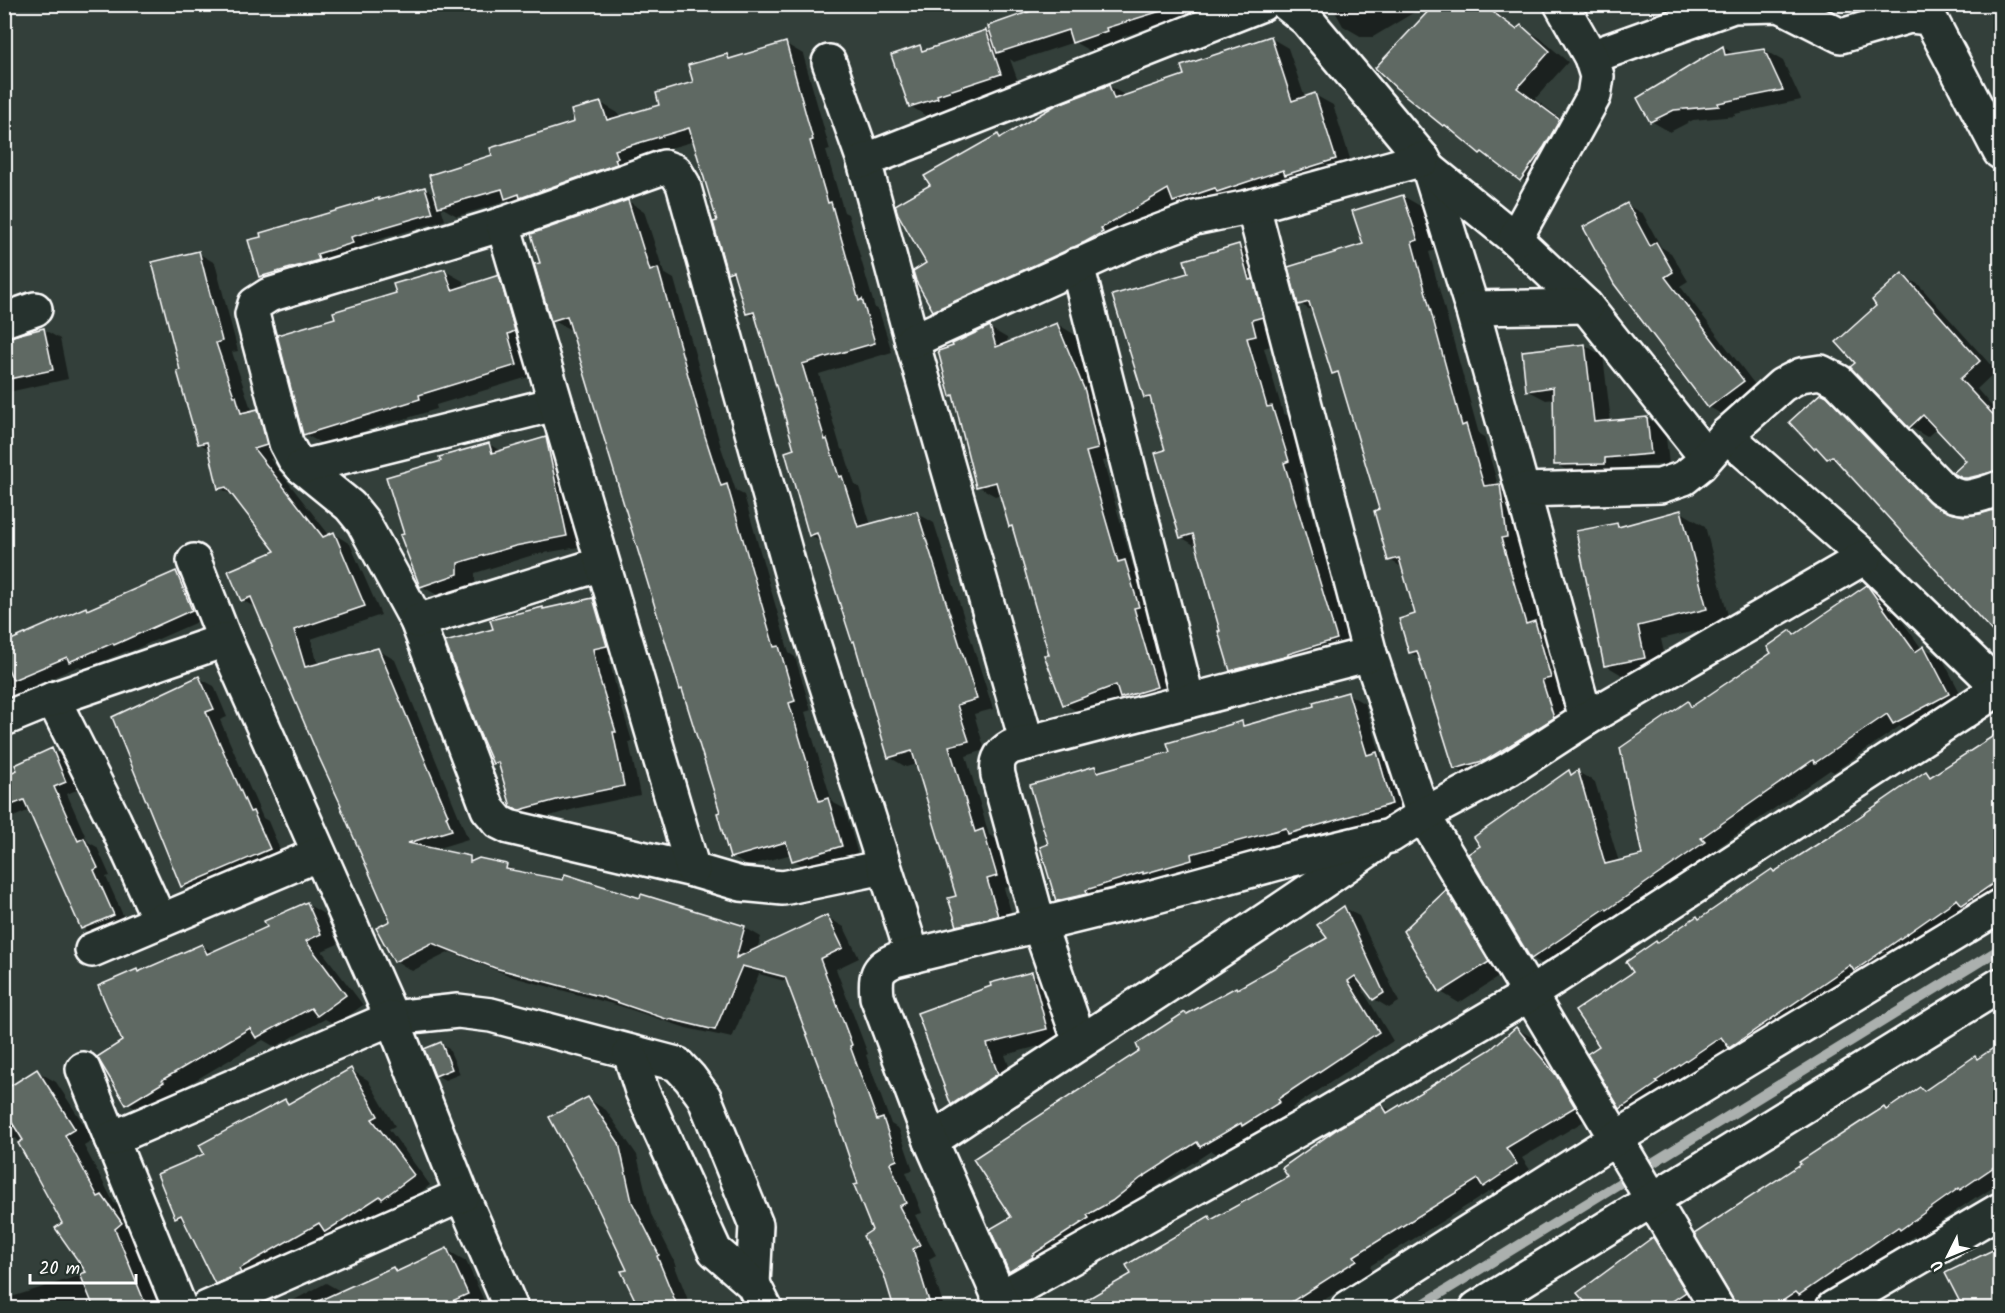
<svg xmlns="http://www.w3.org/2000/svg" width="2005" height="1313" font-family="Kalam,sans-serif">
	<style>
		.shadow { fill: #0007; fill-rule: evenodd }
		.lines { fill: none; stroke-linecap: round; stroke-linejoin: round }
		.stream { stroke: #abb0ae; stroke-width: 10 }
		.building { fill: #5f6964; stroke: #fff; stroke-width: 1.5 }
		.minor-casing { stroke: #fff; stroke-width: 38 }
		.minor { stroke: #26332d; stroke-width: 33 }
	</style>
	<rect width="100%" height="100%" fill="#333f3a"/>
	<filter id="ink" filterUnits="userSpaceOnUse"><feTurbulence type="fractalNoise" baseFrequency=".0167" numOctaves="2"/><feDisplacementMap in="SourceGraphic" scale="12" xChannelSelector="R" yChannelSelector="G"/><feConvolveMatrix kernelMatrix="1 2 1 2 8 2 1 2 1" color-interpolation-filters="sRGB"/></filter>
	<g filter="url(#ink)">
		<g class="shadow">
			<polygon points="1056,4 1216,4 1122,37 1123,40 1090,51 1074,42 1014,62 1010,59 1019,84 955,106 955,108 928,117 910,106 920,47 927,51 986,31 993,35"/>
			<polygon points="1331,4 1428,4 1373,37 1362,37 1343,26"/>
			<polygon points="1437,4 1486,4 1518,30 1521,27 1540,38 1568,62 1535,99 1577,131 1539,190 1481,152 1444,125"/>
			<polygon points="1271,38 1288,48 1305,98 1315,95 1333,105 1353,168 1192,211 1178,203 1118,238 951,320 934,310 928,264 932,186 998,136 1002,138 1109,86 1126,96 1186,76"/>
			<polygon points="786,44 803,54 830,150 826,151 844,212 848,214 875,308 879,311 892,352 819,374 841,449 844,451 855,485 859,487 871,525 917,513 934,523 993,709 974,714 985,750 966,756 989,835 1000,841 1013,886 1004,888 1015,925 975,935 958,925 958,897 917,764 906,767 889,757 856,642 821,542 810,535 796,450 757,319 747,313 737,277 728,272 719,222 695,141 632,159 634,168 524,208 511,200 457,216 441,207 445,220 364,244 366,250 273,284 260,276 379,199 381,201 425,188 436,195 494,156 576,123 601,103 618,113 620,118 661,106 695,83 727,55 733,59"/>
			<polygon points="1723,47 1736,55 1764,50 1783,61 1801,100 1735,114 1736,116 1693,120 1670,132 1651,121"/>
			<polygon points="1403,196 1422,207 1436,250 1429,252 1479,434 1484,437 1498,485 1518,496 1525,547 1519,548 1542,627 1553,633 1569,688 1560,690 1571,728 1474,779 1455,768 1421,659 1410,652 1417,615 1403,568 1390,560 1381,510 1341,377 1334,373 1314,312 1300,304 1365,245"/>
			<polygon points="628,201 644,211 664,273 674,279 721,447 736,491 744,495 789,653 795,657 811,710 805,712 832,802 845,809 858,855 810,869 793,860 792,854 748,866 732,857 721,813 572,328 569,329 552,320 542,264"/>
			<polygon points="1627,205 1643,214 1661,247 1671,253 1688,281 1680,286 1759,390 1725,416 1709,407 1615,283"/>
			<polygon points="1239,246 1256,256 1273,345 1264,348 1283,413 1290,417 1306,471 1300,473 1354,649 1249,680 1231,670 1199,548 1181,537 1167,451 1153,402 1145,397 1190,274"/>
			<polygon points="198,253 215,263 238,351 232,352 250,406 254,411 257,410 274,420 283,455 270,459 330,536 334,534 350,544 381,615 311,639 318,665 378,650 395,660 468,839 432,850 470,858 476,861 506,866 519,873 641,900 744,927 761,937 757,949 827,917 844,927 859,958 836,969 868,1054 866,1055 891,1124 899,1129 913,1170 906,1172 922,1213 915,1215 936,1255 929,1259 944,1308 896,1308 860,1184 822,1070 788,982 759,974 732,1038 686,1028 620,1006 513,977 450,952 412,971 396,961 378,929 392,922 343,806 258,609 242,600 278,552 235,497 220,488 210,450 199,443 182,371"/>
			<polygon points="445,271 463,281 465,287 498,277 516,288 535,375 436,405 437,409 323,444 304,434 336,319 398,294"/>
			<polygon points="1902,275 1919,285 1996,371 1977,389 2000,416 2000,483 1972,482 1955,473 1968,461 1937,428 1927,437 1910,427 1857,363 1879,306"/>
			<path d="M1057,324l17,10 28,68 13,56 -12,3 30,105 9,5 32,125 -36,11 -14,-9 -42,16 -18,-10 -50,-175 -4,-3 -9,-32 -6,2 -17,-10 -23,-89 -3,-2 4,-48 34,-19 17,10 1,5zM990,482h13l-13,3z"/>
			<polygon points="43,329 60,339 68,379 4,393 4,340"/>
			<polygon points="1585,345 1603,356 1611,422 1647,418 1665,429 1669,464 1623,468 1623,474 1574,475 1556,464 1555,399 1546,400 1527,390"/>
			<polygon points="1821,395 1844,408 1945,513 1953,516 1974,517 2000,635 1844,467 1815,447"/>
			<polygon points="546,438 563,449 584,546 533,555 475,573 475,584 439,596 421,586 406,535 489,444 502,452"/>
			<polygon points="1681,512 1705,526 1730,623 1661,639 1668,671 1629,679 1605,665 1617,524 1622,527"/>
			<polygon points="176,573 190,581 206,618 129,652 127,651 84,669 79,666 4,699 4,644 86,608 89,610"/>
			<polygon points="1867,587 1885,597 1922,649 1924,648 1942,658 1966,704 1911,733 1900,726 1834,772 1830,770 1717,848 1721,853 1549,968 1532,958 1569,772 1574,775 1578,772 1595,782 1619,862 1644,856 1688,703 1694,707 1773,653 1791,632 1797,636"/>
			<polygon points="593,599 610,609 624,655 609,658 616,688 632,741 629,742 640,795 578,808 539,819 512,806 501,767 495,763 494,630 542,609 545,610"/>
			<polygon points="199,678 214,686 227,717 220,720 263,818 268,821 283,857 196,894 182,886"/>
			<polygon points="1348,694 1365,704 1381,756 1395,764 1409,814 1307,843 1299,839 1207,864 1209,870 1075,911 1057,900 1050,845 1095,767 1103,772 1172,753 1241,722 1249,726 1316,707"/>
			<polygon points="2000,733 2000,900 1639,1118 1621,1108 1601,1046 1636,972 1659,944 1700,920 1772,870 1776,873 1846,827 1926,772 1932,776"/>
			<polygon points="52,750 65,758 79,789 67,794 88,842 97,847 110,876 106,877 126,922 95,936 82,928 30,810 4,821 4,778"/>
			<polygon points="1446,892 1465,903 1506,972 1459,1003 1441,992"/>
			<polygon points="307,904 324,914 338,944 322,951 363,1005 336,1025 325,1019 275,1047 263,1040 179,1090 180,1093 145,1114 128,1104 124,1042 137,971 140,973 202,946 214,952 269,928"/>
			<polygon points="1344,908 1359,916 1399,1002 1389,1008 1374,999 1365,987 1362,989 1393,1041 1292,1108 1295,1111 1259,1133 1256,1132 1216,1154 1211,1151 1157,1186 1128,1209 1025,1279 1010,1270 1014,1218 1141,1052 1189,1015 1236,988 1239,990 1329,939"/>
			<polygon points="1032,974 1051,985 1065,1039 1005,1055 1016,1085 971,1114 952,1104 919,1014"/>
			<polygon points="1517,1029 1533,1038 1573,1086 1591,1117 1522,1158 1533,1174 1500,1196 1492,1190 1370,1266 1373,1270 1311,1308 1076,1308 1133,1275 1209,1218 1213,1220 1290,1177 1381,1105 1392,1111 1491,1050"/>
			<polygon points="441,1044 449,1049 460,1074 445,1080 436,1075"/>
			<polygon points="2000,1044 2000,1183 1977,1198 1976,1197 1917,1238 1914,1236 1816,1304 1812,1301 1801,1308 1741,1308 1696,1234 1920,1088 1926,1092 1975,1057 1979,1059"/>
			<polygon points="351,1070 368,1080 395,1126 389,1129 430,1185 400,1208 232,1290 214,1279 187,1223 177,1217 206,1155 285,1101 291,1104"/>
			<polygon points="37,1071 56,1082 94,1140 84,1146 114,1203 122,1208 141,1235 134,1240 161,1308 8,1308 5,1299 88,1273 28,1155 16,1138 4,1144 4,1091"/>
			<polygon points="588,1099 606,1110 637,1155 651,1214 677,1266 675,1266 691,1308 641,1308 623,1272 629,1270"/>
			<polygon points="1653,1239 1671,1249 1703,1303 1695,1308 1586,1308"/>
			<polygon points="2000,1245 2000,1308 1965,1308 1947,1273 1990,1253 1988,1251"/>
			<polygon points="447,1250 466,1261 486,1305 478,1308 279,1308 326,1283 342,1292 393,1268 400,1272"/>
		</g>
		<g class="lines">
			<polyline class="stream" points="1417,1308 2000,949"/>
		</g>
		<g class="building">
			<polygon points="1051,4 1160,4 1161,11 1106,28 1107,31 1072,43 1068,30 997,53 988,26"/>
			<polygon points="1435,4 1482,4 1516,29 1521,25 1550,51 1517,88 1560,120 1544,147 1520,181 1482,152 1480,154 1445,125 1443,126 1396,88 1375,68"/>
			<polygon points="986,30 1001,74 937,95 938,98 909,107 891,55 920,45 922,51"/>
			<polygon points="1271,36 1292,101 1315,93 1336,159 1285,175 1283,170 1217,192 1215,188 1173,202 1168,189 1101,228 1103,232 1085,242 933,311 916,281 913,271 926,263 898,214 895,205 930,185 924,176 998,134 1000,138 1056,105 1109,85 1114,99 1184,75 1181,66"/>
			<polygon points="786,42 813,140 810,141 828,203 831,202 859,301 862,299 875,343 802,364 825,440 827,439 839,477 842,476 858,527 917,511 977,699 957,705 969,741 949,746 975,832 983,829 997,876 987,879 998,916 957,926 948,898 956,896 912,751 888,758 854,641 852,642 817,533 809,536 785,452 794,449 779,396 754,312 746,314 733,271 727,273 713,222 717,221 689,128 615,150 618,158 615,159 617,164 520,198 519,194 505,199 502,189 438,207 429,175 492,155 490,148 574,122 571,110 601,102 607,120 659,105 656,93 693,82 688,65 727,54 729,59"/>
			<polygon points="1723,46 1725,55 1764,49 1783,90 1718,103 1719,106 1674,110 1650,122 1637,98"/>
			<polygon points="425,187 433,213 351,237 353,243 317,254 319,260 259,277 248,240 261,237 260,233 379,198 379,200"/>
			<polygon points="1403,195 1418,240 1412,242 1462,426 1466,424 1484,486 1500,484 1507,537 1501,538 1526,624 1535,621 1551,678 1542,680 1554,718 1486,760 1454,769 1417,651 1409,653 1399,619 1415,614 1399,558 1388,561 1374,511 1379,509 1338,372 1332,374 1309,302 1298,305 1288,267 1363,244 1352,211"/>
			<polygon points="628,200 650,271 658,268 705,436 721,486 727,484 774,647 779,646 795,701 789,703 819,801 828,798 842,846 792,861 786,842 730,858 717,813 720,812 700,747 682,689 680,690 567,316 551,321 534,264 540,263 531,234"/>
			<polygon points="1627,203 1650,246 1656,242 1673,272 1665,277 1744,381 1708,408 1614,284 1583,227"/>
			<polygon points="1239,244 1249,280 1253,279 1263,317 1252,320 1256,336 1247,338 1267,407 1272,406 1289,461 1284,463 1337,639 1288,654 1288,656 1230,671 1218,631 1220,631 1193,534 1180,538 1155,453 1165,450 1150,397 1144,398 1112,295 1188,273 1184,260"/>
			<polygon points="199,251 222,341 216,343 234,396 236,396 241,413 258,409 267,445 254,449 323,537 334,532 365,606 294,630 305,667 378,648 448,815 446,816 452,830 408,843 470,856 470,862 479,858 507,864 506,869 563,880 565,874 640,898 641,894 745,926 736,958 827,915 843,948 820,959 852,1045 850,1046 877,1120 883,1118 897,1160 890,1163 906,1203 899,1206 920,1245 913,1249 931,1308 894,1308 884,1275 863,1236 872,1230 854,1185 858,1184 820,1070 785,977 742,966 715,1030 669,1019 669,1020 602,997 495,968 432,943 394,962 376,928 390,921 340,806 341,805 317,753 251,597 241,601 228,571 275,551 226,487 218,489 207,442 198,444 177,371 180,370 152,262"/>
			<polygon points="445,269 452,290 499,275 515,331 508,334 517,365 419,395 420,399 303,435 277,335 335,318 333,312 396,293 393,284"/>
			<polygon points="1902,273 1980,361 1960,379 2001,423 2001,470 1968,478 1962,478 1953,473 1966,461 1923,415 1909,428 1850,367 1855,363 1836,342 1876,306 1872,300"/>
			<polygon points="1057,323 1085,391 1098,449 1086,452 1118,562 1125,560 1139,607 1134,608 1157,687 1120,698 1116,685 1063,705 1044,655 1049,655 1012,526 1009,527 996,482 976,487 953,395 950,396 938,351 953,346 952,344 990,326 996,347"/>
			<polygon points="44,328 53,370 4,380 4,338"/>
			<polygon points="1585,344 1594,422 1647,417 1651,454 1605,458 1605,464 1554,465 1553,387 1526,391 1522,351"/>
			<polygon points="1821,393 1827,396 1931,504 1950,513 1964,516 1980,514 2001,508 2001,641 1832,456 1827,459 1816,447 1814,449 1789,422"/>
			<polygon points="546,437 567,536 515,546 458,563 458,574 420,587 400,535 404,534 386,477 441,461 439,457 489,443 492,453"/>
			<polygon points="1681,510 1707,609 1638,626 1645,658 1604,666 1576,531 1617,523 1618,527"/>
			<polygon points="176,571 192,610 114,645 113,643 69,662 67,657 13,680 4,660 4,643 86,607 87,610"/>
			<polygon points="1867,585 1915,652 1924,646 1949,694 1893,724 1887,714 1815,763 1813,760 1701,838 1705,842 1607,910 1606,908 1531,959 1468,854 1480,846 1474,837 1569,770 1571,775 1578,770 1605,864 1642,855 1620,748 1688,701 1691,707 1771,653 1767,647 1791,630 1794,635"/>
			<polygon points="593,598 607,646 593,649 599,677 616,732 613,732 624,786 560,799 520,810 515,809 511,807 498,762 493,764 480,734 445,642 493,629 490,620 543,607 543,609"/>
			<polygon points="199,676 214,709 206,712 250,812 253,811 270,849 181,887 112,717"/>
			<polygon points="1348,692 1367,755 1377,752 1392,804 1288,834 1286,828 1191,854 1192,860 1143,874 1143,872 1086,890 1087,894 1056,901 1040,847 1048,844 1030,785 1095,766 1097,772 1170,752 1167,743 1242,721 1243,726 1314,706 1313,702"/>
			<polygon points="2001,731 2001,878 1962,905 1957,899 1854,971 1850,965 1729,1048 1721,1037 1656,1081 1658,1083 1620,1109 1587,1054 1599,1046 1575,1011 1633,972 1626,962 1656,941 1657,943 1697,916 1699,919 1772,869 1774,872 1846,826 1926,771 1930,777"/>
			<polygon points="52,748 66,782 54,787 78,841 84,838 98,868 94,870 114,915 81,929 24,800 4,808 4,776 17,770 15,765"/>
			<polygon points="1446,890 1489,962 1440,993 1403,931"/>
			<polygon points="307,902 321,934 306,941 346,995 317,1016 311,1008 256,1038 250,1028 162,1080 164,1082 126,1105 97,1057 122,1041 98,986 137,969 138,972 202,944 207,954 267,927 264,921"/>
			<polygon points="1344,906 1384,993 1373,1000 1355,976 1348,981 1379,1032 1278,1099 1280,1102 1242,1126 1241,1123 1200,1147 1197,1142 1141,1178 1112,1201 1087,1215 1089,1218 1032,1255 1033,1257 1009,1272 990,1229 1011,1217 973,1159 1139,1051 1136,1044 1185,1012 1187,1014 1236,987 1237,989 1327,938 1317,925"/>
			<polygon points="1032,972 1047,1029 987,1044 998,1074 951,1105 917,1013 991,986 990,983"/>
			<polygon points="1516,1027 1556,1075 1575,1107 1506,1148 1517,1164 1483,1187 1478,1179 1354,1256 1357,1260 1282,1308 1072,1308 1131,1274 1126,1265 1209,1216 1211,1220 1288,1177 1282,1168 1340,1127 1381,1103 1387,1113 1491,1049"/>
			<polygon points="441,1042 452,1069 435,1076 424,1049"/>
			<polygon points="2001,1043 2001,1162 1960,1190 1959,1188 1900,1230 1898,1227 1799,1295 1796,1292 1772,1308 1738,1308 1694,1234 1801,1164 1799,1162 1859,1123 1884,1107 1886,1110 1920,1087 1924,1091 1975,1056 1977,1059"/>
			<polygon points="351,1068 378,1116 372,1119 414,1175 382,1199 380,1196 325,1232 319,1223 239,1269 241,1273 215,1284 181,1215 175,1218 157,1174 204,1154 199,1145 285,1099 288,1104"/>
			<polygon points="37,1069 75,1129 65,1135 98,1197 102,1195 122,1223 115,1229 147,1308 94,1308 80,1274 86,1272 55,1228 62,1223 18,1143 23,1140 4,1110 4,1090"/>
			<polygon points="588,1097 619,1143 632,1202 659,1255 657,1256 678,1308 639,1308 621,1271 627,1270 593,1198 549,1117"/>
			<polygon points="1653,1237 1686,1292 1662,1308 1590,1308 1577,1293"/>
			<polygon points="2001,1246 2001,1308 1963,1308 1945,1273"/>
			<polygon points="447,1248 468,1294 437,1308 303,1308 393,1267 396,1272"/>
		</g>
		<g class="lines">
			<defs>
				<g id="minor">
					<polyline points="1287,4 1307,20 1423,159 1429,169 1472,308 1586,719"/>
					<polyline points="1591,57 1733,6 1780,5 1841,36 1910,16 1930,18 2000,152"/>
					<polyline points="829,62 864,161 912,341 1027,743"/>
					<polyline points="864,161 1262,4"/>
					<polyline points="1429,169 1515,239 1586,306 1706,457"/>
					<polyline points="1253,206 1370,654 1423,815 1717,1308"/>
					<polyline points="503,224 269,295 255,304 252,314 286,443 294,458 302,467 350,506 363,522 417,621 488,809 499,822 509,827 693,870 741,884 783,888 884,867"/>
					<polyline points="1515,239 1594,96 1597,76 1591,57 1561,4"/>
					<polyline points="1077,265 1188,701"/>
					<polyline points="1472,308 1586,306"/>
					<polyline points="4,320 35,309"/>
					<polyline points="912,341 1128,243 1195,218 1253,206 1423,159"/>
					<polyline points="1726,435 1865,557 2000,688"/>
					<polyline points="302,467 555,404"/>
					<path d="M1523,490l137,-4 24,-8 16,-13 26,-30 56,-50 19,-10 20,-3 17,9 103,107c23,16 35,8 59,0"/>
					<polyline points="194,561 225,640"/>
					<polyline points="417,621 602,564"/>
					<polyline points="53,699 114,820 160,921"/>
					<polyline points="4,719 53,699 225,640 392,1018 458,1011 491,1015 677,1064 690,1078 704,1097 756,1225 753,1284"/>
					<polyline points="693,870 503,224 664,167 675,171 683,184 794,583 913,956"/>
					<polyline points="92,950 319,854"/>
					<path d="M1080,1042l-41,-117 -41,-150c-2,-13 1,-21 13,-28l359,-93"/>
					<polyline points="630,1053 642,1091 715,1251 753,1284 765,1308"/>
					<polyline points="83,1069 180,1308"/>
					<polyline points="111,1139 392,1018 462,1195 511,1308"/>
					<path d="M931,1141c147,-99 298,-193 443,-295"/>
					<polyline points="998,1299 1324,1115 1530,994 2000,688"/>
					<polyline points="207,1308 462,1195"/>
					<path d="M1004,1308l-73,-167 -54,-144c-2,-20 -1,-29 18,-37l254,-62 140,-38 101,-24 33,-21 86,-46 77,-50 279,-162"/>
					<polyline points="1348,1308 1615,1139 2000,906"/>
					<polyline points="1477,1308 2000,985"/>
					<polyline points="1833,1308 2000,1210"/>
				</g>
			</defs>
			<use href="#minor" class="minor-casing"/>
			<use href="#minor" class="minor"/>
		</g>
	</g>
	<rect width="2005" height="1313" fill="none" stroke="#26332d" stroke-width="24"/>
	<rect x="12" y="12" width="1981" height="1289" fill="none" stroke="#fff" stroke-width="2" filter="url(#ink)"/>
	<g transform="translate(1948 1256) rotate(227)" stroke="#26332d" stroke-width="4.5" paint-order="stroke">
	<path d="M0-4.5L10 22L0 15L-10 22Z" fill="#ffffff"/>
	<text y="-9" font-size="16" font-weight="bold" text-anchor="middle" fill="#ffffff">U</text>
	</g>
	<path d="M30 1274v9h106v-9" fill="none" stroke="#ffffff" stroke-width="3"/>
	<text x="39" y="1274" font-size="18" fill="#ffffff" stroke="#26332d" stroke-width="4.5" paint-order="stroke">20 m</text>
</svg>
